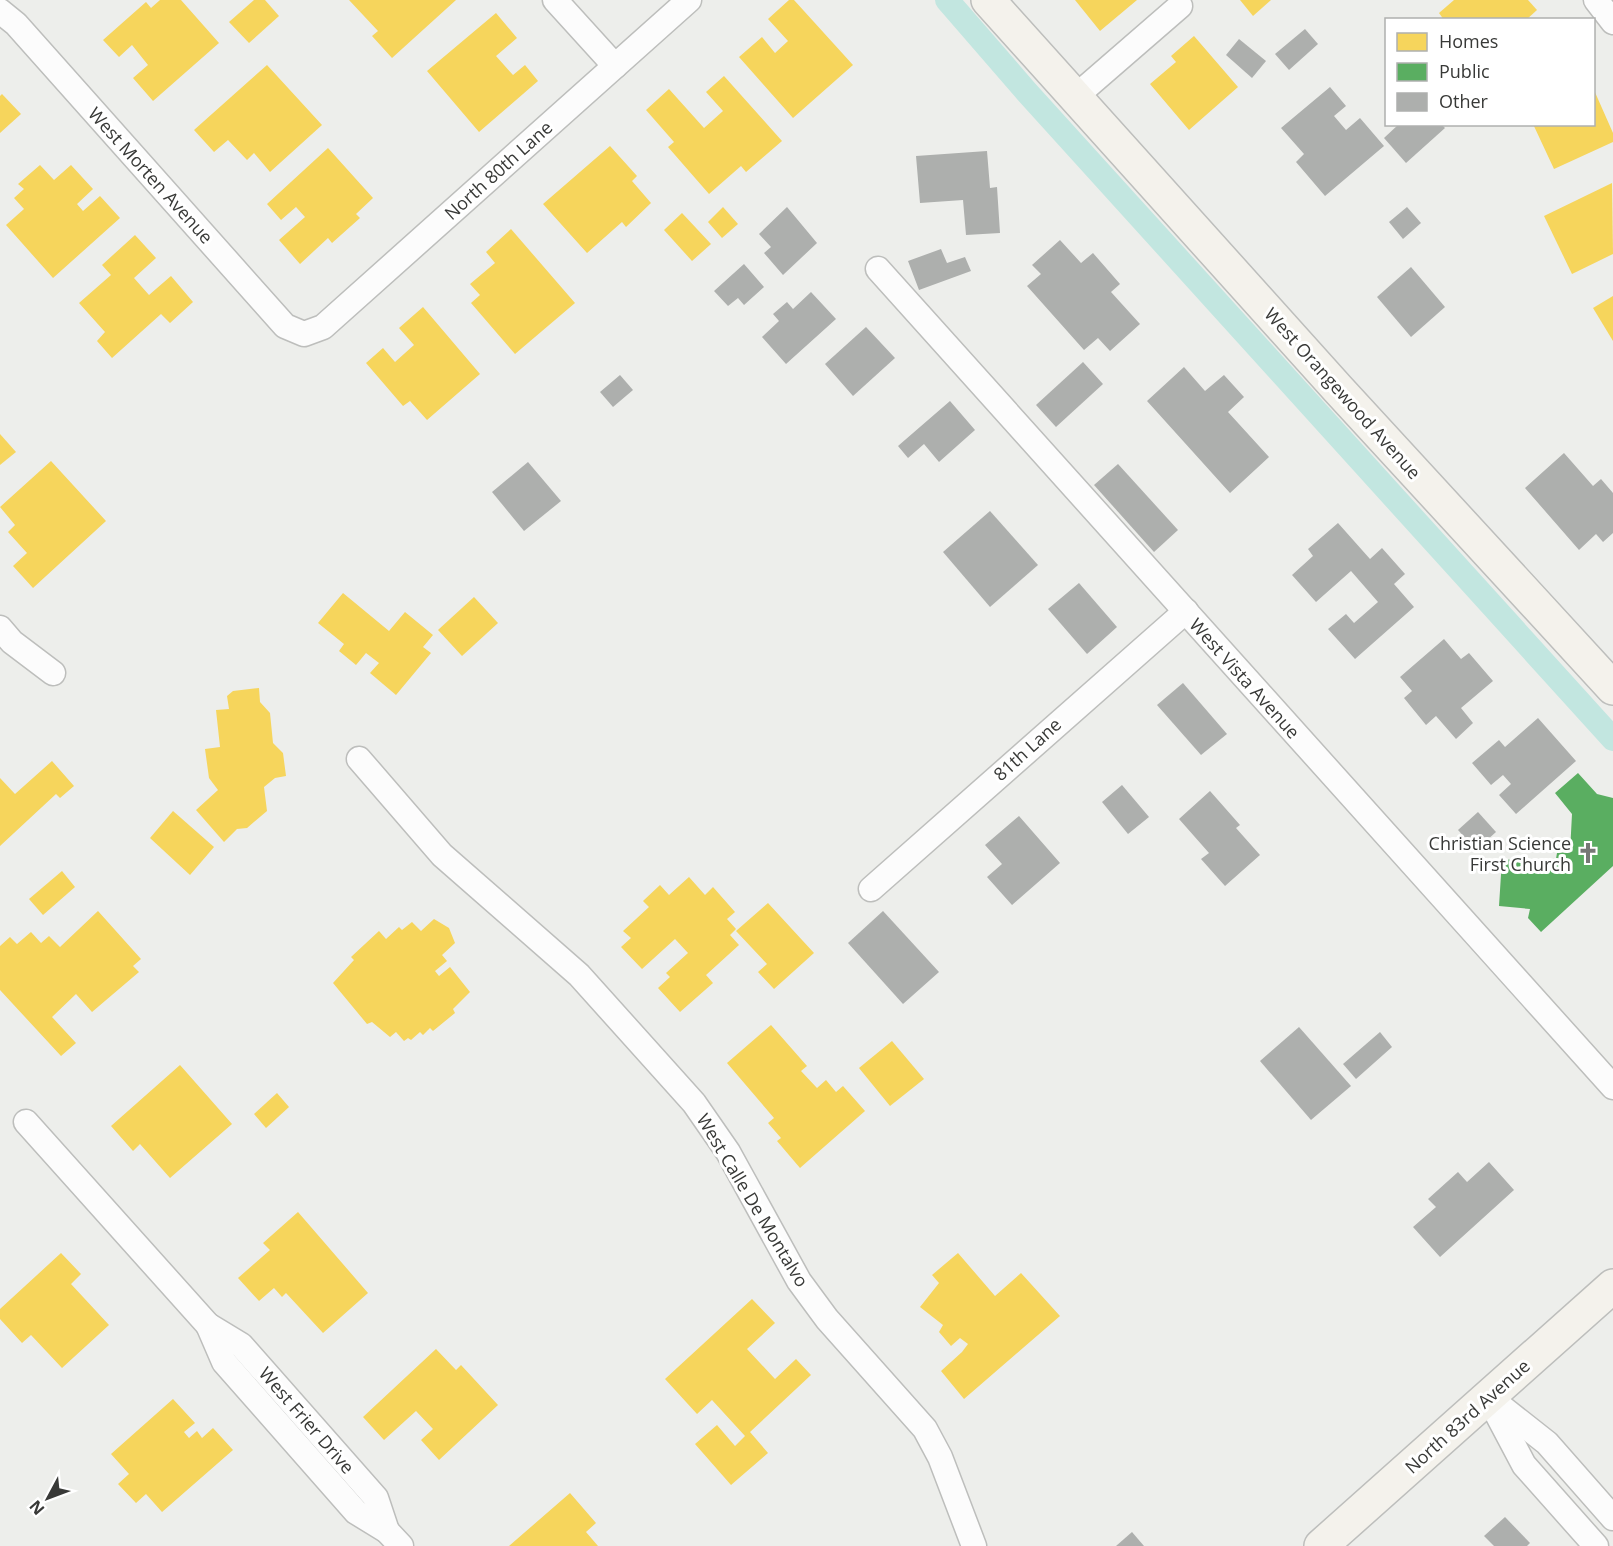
<svg xmlns="http://www.w3.org/2000/svg" width="1613" height="1546" font-family="'Open Sans',sans-serif">
	<style>
		.homes { fill: #f6d55c }
		.public { fill: #5aae61 }
		.lines { fill: none; stroke-linecap: round; stroke-linejoin: round }
		.canal { stroke: #c2e6e0; stroke-width: 24 }
		.building { fill: #adafad }
		.street-casing { stroke: #bdbebc; stroke-width: 27 }
		.secondary-casing { stroke: #bdbebc; stroke-width: 36 }
		.street { stroke: #fcfcfc; stroke-width: 24 }
		.secondary { stroke: #f4f2ec; stroke-width: 33 }
		.labels { text-anchor: middle; dominant-baseline: central; stroke-width: 6; stroke-linejoin: round; paint-order: stroke }
		.street-label { font-size: 18px; fill: #383937; stroke: #fff }
		.poi-label { font-size: 18px; fill: #383937; stroke: #fff; text-anchor: end }
	</style>
	<rect width="100%" height="100%" fill="#edeeeb"/>
	<g class="homes">
		<polygon points="160,0 181,0 219,43 153,101 133,78 148,65 132,45 119,57 103,40 146,2 151,8"/>
		<polygon points="254,0 265,0 279,16 249,43 229,22"/>
		<polygon points="349,0 456,0 392,58 372,36 378,31"/>
		<polygon points="789,0 794,0 853,65 793,118 739,57 762,37 775,53 788,41 768,19"/>
		<polygon points="1075,0 1137,0 1100,31"/>
		<polygon points="1240,0 1271,0 1253,16"/>
		<polygon points="1454,0 1528,0 1537,10 1526,20 1444,20 1439,13"/>
		<polygon points="496,13 517,38 496,56 513,75 525,65 538,81 479,132 427,71"/>
		<polygon points="1194,36 1238,87 1189,130 1150,84 1176,62 1171,56"/>
		<polygon points="267,65 322,125 270,172 254,153 247,160 228,140 214,152 194,130"/>
		<polygon points="724,76 782,141 746,172 741,166 709,194 668,147 674,142 646,110 669,89 704,128 723,111 706,92"/>
		<polygon points="1594,90 1613,133 1613,142 1554,169 1533,124 1594,124"/>
		<polygon points="2,94 21,114 0,133 0,96"/>
		<polygon points="610,146 637,176 632,181 651,203 626,227 622,222 587,253 543,204"/>
		<polygon points="328,148 373,198 356,214 360,218 332,243 328,238 300,264 279,240 305,217 296,207 281,220 267,204"/>
		<polygon points="40,165 54,180 71,165 93,189 77,204 83,211 100,196 120,218 53,278 6,225 24,209 14,198 24,189 18,184"/>
		<polygon points="1612,183 1613,254 1572,274 1544,216"/>
		<polygon points="723,207 738,224 722,238 708,222"/>
		<polygon points="682,213 711,244 692,261 664,230"/>
		<polygon points="511,229 575,303 515,354 471,303 480,295 470,284 495,263 486,252"/>
		<polygon points="135,235 156,258 134,278 149,295 171,276 193,302 170,323 161,314 112,358 97,341 105,332 79,303 111,275 102,265"/>
		<polygon points="1613,296 1613,341 1593,308"/>
		<polygon points="423,307 480,374 427,420 410,401 403,406 366,363 383,348 395,362 414,345 399,328"/>
		<polygon points="0,434 16,452 0,465"/>
		<polygon points="51,461 106,521 33,588 13,566 27,553 8,532 15,525 0,507"/>
		<polygon points="343,593 389,631 405,612 433,635 423,647 431,653 396,695 370,673 379,663 366,653 356,665 339,651 344,644 318,623"/>
		<polygon points="474,597 498,623 462,656 438,630"/>
		<polygon points="259,688 260,702 270,713 273,743 283,753 286,776 275,778 264,787 267,811 247,828 237,829 224,842 196,810 218,790 209,778 205,749 220,747 216,710 229,709 227,696 233,691"/>
		<polygon points="52,761 74,786 60,798 56,794 0,846 0,778 15,794"/>
		<polygon points="173,811 214,847 190,875 150,838"/>
		<polygon points="62,871 75,887 43,915 29,899"/>
		<polygon points="689,877 705,895 713,887 735,912 727,919 736,929 730,935 739,945 706,975 713,983 680,1012 658,988 670,977 666,973 688,953 675,939 642,969 621,947 631,938 623,931 649,907 643,901 660,885 669,895"/>
		<polygon points="768,903 814,953 774,989 758,972 767,964 736,931"/>
		<polygon points="98,911 141,959 133,966 139,972 92,1012 76,994 52,1017 76,1043 61,1056 0,990 0,946 10,937 17,944 31,932 41,943 49,936 60,947"/>
		<polygon points="434,919 449,928 455,943 442,955 447,961 435,971 439,976 450,967 470,992 453,1009 455,1013 433,1031 430,1028 423,1035 420,1032 411,1040 408,1038 404,1041 396,1032 390,1037 372,1022 367,1024 333,983 354,960 351,957 379,931 386,939 399,927 402,930 412,922 421,931"/>
		<polygon points="771,1025 807,1066 801,1071 817,1088 826,1080 836,1092 843,1086 865,1111 800,1168 777,1141 781,1138 768,1123 774,1118 727,1063"/>
		<polygon points="892,1041 924,1079 890,1106 859,1068"/>
		<polygon points="180,1065 232,1124 170,1178 140,1144 133,1151 111,1126"/>
		<polygon points="277,1093 289,1107 266,1128 254,1114"/>
		<polygon points="298,1212 368,1293 323,1333 286,1293 282,1297 274,1288 259,1301 238,1278 270,1250 263,1243"/>
		<polygon points="61,1253 81,1274 71,1284 109,1325 62,1368 31,1335 22,1343 0,1319 0,1309"/>
		<polygon points="958,1253 995,1296 1021,1273 1060,1316 964,1399 941,1371 962,1352 968,1344 960,1338 951,1346 939,1332 943,1325 920,1307 939,1283 932,1275"/>
		<polygon points="752,1299 775,1323 747,1349 775,1379 796,1359 811,1375 750,1432 768,1453 731,1485 695,1444 717,1425 735,1446 745,1436 712,1400 697,1414 665,1379"/>
		<polygon points="436,1349 456,1370 461,1365 498,1405 439,1460 421,1440 433,1429 416,1411 384,1440 363,1417"/>
		<polygon points="173,1399 195,1423 184,1432 189,1438 197,1431 202,1438 213,1428 233,1450 162,1512 146,1494 136,1503 118,1484 129,1474 111,1454"/>
		<polygon points="570,1493 596,1523 586,1532 598,1546 509,1546"/>
	</g>
	<polygon class="public" points="1578,773 1597,794 1613,798 1613,866 1541,932 1528,918 1530,909 1499,906 1502,859 1555,864 1557,853 1570,852 1572,814 1555,793"/>
	<g class="lines">
		<polyline class="canal" points="947,0 1025,90 1613,739"/>
	</g>
	<g class="building">
		<polygon points="1305,29 1318,44 1289,70 1275,54"/>
		<polygon points="1239,39 1266,61 1252,78 1226,55"/>
		<polygon points="1330,87 1346,106 1334,116 1346,130 1360,118 1384,146 1325,196 1296,162 1304,154 1281,128"/>
		<polygon points="1399,124 1441,124 1445,128 1406,163 1384,138"/>
		<polygon points="987,151 990,188 997,187 1000,233 966,235 963,200 920,203 916,156"/>
		<polygon points="787,207 817,243 783,275 764,253 771,247 759,234"/>
		<polygon points="1407,207 1421,223 1403,239 1389,222"/>
		<polygon points="1060,240 1081,263 1093,253 1120,284 1111,292 1140,324 1110,351 1098,338 1084,350 1027,286 1041,274 1032,265"/>
		<polygon points="941,249 947,263 965,257 971,271 919,290 908,261"/>
		<polygon points="744,264 764,287 744,305 738,298 728,306 714,291"/>
		<polygon points="1411,267 1445,307 1411,337 1377,297"/>
		<polygon points="811,292 836,319 786,364 762,337 779,321 773,314 787,302 793,309"/>
		<polygon points="866,327 895,358 853,396 825,364"/>
		<polygon points="1083,362 1103,384 1056,427 1036,405"/>
		<polygon points="1184,367 1205,391 1224,375 1244,397 1228,412 1269,457 1230,493 1147,401"/>
		<polygon points="620,375 633,390 613,407 600,392"/>
		<polygon points="950,401 975,430 939,462 924,444 908,458 898,446"/>
		<polygon points="1564,453 1593,486 1601,479 1613,493 1613,533 1603,542 1596,534 1579,550 1525,488"/>
		<polygon points="528,462 561,501 524,531 492,492"/>
		<polygon points="1118,464 1178,530 1154,552 1094,485"/>
		<polygon points="990,511 1038,565 990,607 943,552"/>
		<polygon points="1338,523 1370,559 1382,548 1405,574 1394,584 1414,607 1355,659 1328,629 1346,614 1354,623 1378,602 1351,571 1316,602 1292,575 1313,556 1308,549"/>
		<polygon points="1079,583 1117,627 1087,654 1048,609"/>
		<polygon points="1444,639 1461,659 1469,653 1493,681 1461,708 1473,723 1456,739 1436,716 1426,725 1404,698 1412,691 1400,677"/>
		<polygon points="1183,683 1227,734 1201,755 1157,705"/>
		<polygon points="1538,718 1576,761 1516,814 1499,795 1511,784 1503,775 1491,785 1472,763 1499,740 1505,747"/>
		<polygon points="1122,785 1149,817 1128,834 1102,802"/>
		<polygon points="1210,791 1240,825 1236,828 1260,855 1225,886 1201,859 1209,853 1179,819"/>
		<polygon points="1478,812 1496,832 1476,850 1458,830"/>
		<polygon points="1019,816 1060,863 1012,905 987,877 1002,864 985,845"/>
		<polygon points="883,911 939,972 903,1004 848,943"/>
		<polygon points="1299,1027 1351,1086 1311,1120 1260,1061"/>
		<polygon points="1380,1032 1392,1047 1356,1079 1343,1064"/>
		<polygon points="1489,1162 1514,1190 1440,1257 1413,1227 1436,1207 1428,1199 1458,1172 1467,1182"/>
		<polygon points="1505,1517 1530,1543 1527,1546 1494,1546 1484,1536"/>
		<polygon points="1132,1532 1144,1546 1116,1546"/>
	</g>
	<g class="lines">
		<defs>
			<g id="street">
				<polyline points="555,0 615,66"/>
				<polyline points="1596,0 1613,22"/>
				<polyline points="0,11 16,24 285,326 304,334 323,327 689,0"/>
				<polyline points="1075,97 1180,6"/>
				<polyline points="878,269 1613,1087"/>
				<polyline points="0,628 12,642 53,673"/>
				<polyline points="359,759 442,855 579,975 694,1103 728,1152 799,1281 827,1319 925,1429 940,1457 974,1546"/>
				<polyline points="871,889 1186,611"/>
				<polyline points="26,1122 208,1325 241,1345 376,1498 387,1531"/>
				<polyline points="208,1325 224,1362 356,1512 387,1531 401,1546"/>
				<polyline points="1488,1397 1524,1465 1596,1546"/>
				<polyline points="1495,1402 1547,1443 1613,1518"/>
			</g>
			<g id="secondary">
				<polyline points="988,0 1338,389 1613,688"/>
				<polyline points="1321,1546 1613,1286"/>
			</g>
		</defs>
		<use href="#street" class="street-casing"/>
		<use href="#secondary" class="secondary-casing"/>
		<use href="#street" class="street"/>
		<use href="#secondary" class="secondary"/>
	</g>
	<defs>
		<symbol id="church-bare" viewBox="-9 -9 18 18"><path d="M-1.2-6h2.4v3.5h3.3v2.4h-3.3V6h-2.4V-.1h-3.3v-2.4h3.3Z" fill="#777876" stroke="#fff" stroke-width="2.5" paint-order="stroke"/></symbol>
	</defs>
	<g fill-rule="evenodd">
		<use href="#church-bare" x="1573" y="838" width="30" height="30"/>
	</g>
	<g class="labels">
		<g class="street-label">
			<text transform="translate(498 170) rotate(-42)">North 80th Lane</text>
			<text transform="translate(151 175) rotate(48)">West Morten Avenue</text>
			<text transform="translate(1343 393) rotate(48)">West Orangewood Avenue</text>
			<text transform="translate(1245 678) rotate(48)">West Vista Avenue</text>
			<text transform="translate(1027 749) rotate(-42)">81th Lane</text>
			<text transform="translate(753 1200) rotate(59)">West Calle De Montalvo</text>
			<text transform="translate(1467 1416) rotate(-42)">North 83rd Avenue</text>
			<text transform="translate(307 1420) rotate(49)">West Frier Drive</text>
		</g>
		<g class="poi-label">
			<text x="1571" y="843">Christian Science<tspan x="1571" dy="21">First Church</tspan></text>
		</g>
	</g>
	<rect x="1385" y="18" width="210" height="108" fill="#ffffff" stroke="#afb0af" stroke-width="1.5"/>
	<rect x="1397" y="33" width="30" height="18" fill="#f6d55c" stroke="#afb0af" stroke-width="1.5"/>
	<text x="1439" y="48" font-size="18" fill="#383937">Homes</text>
	<rect x="1397" y="63" width="30" height="18" fill="#5aae61" stroke="#afb0af" stroke-width="1.5"/>
	<text x="1439" y="78" font-size="18" fill="#383937">Public</text>
	<rect x="1397" y="93" width="30" height="18" fill="#adafad" stroke="#afb0af" stroke-width="1.5"/>
	<text x="1439" y="108" font-size="18" fill="#383937">Other</text>
	<g transform="translate(48 1498) rotate(229)" stroke="#ffffff" stroke-width="4.5" paint-order="stroke">
	<path d="M0-4.5L10 22L0 15L-10 22Z" fill="#383937"/>
	<text y="-9" font-size="16" font-weight="bold" text-anchor="middle" fill="#383937">N</text>
	</g>
</svg>
